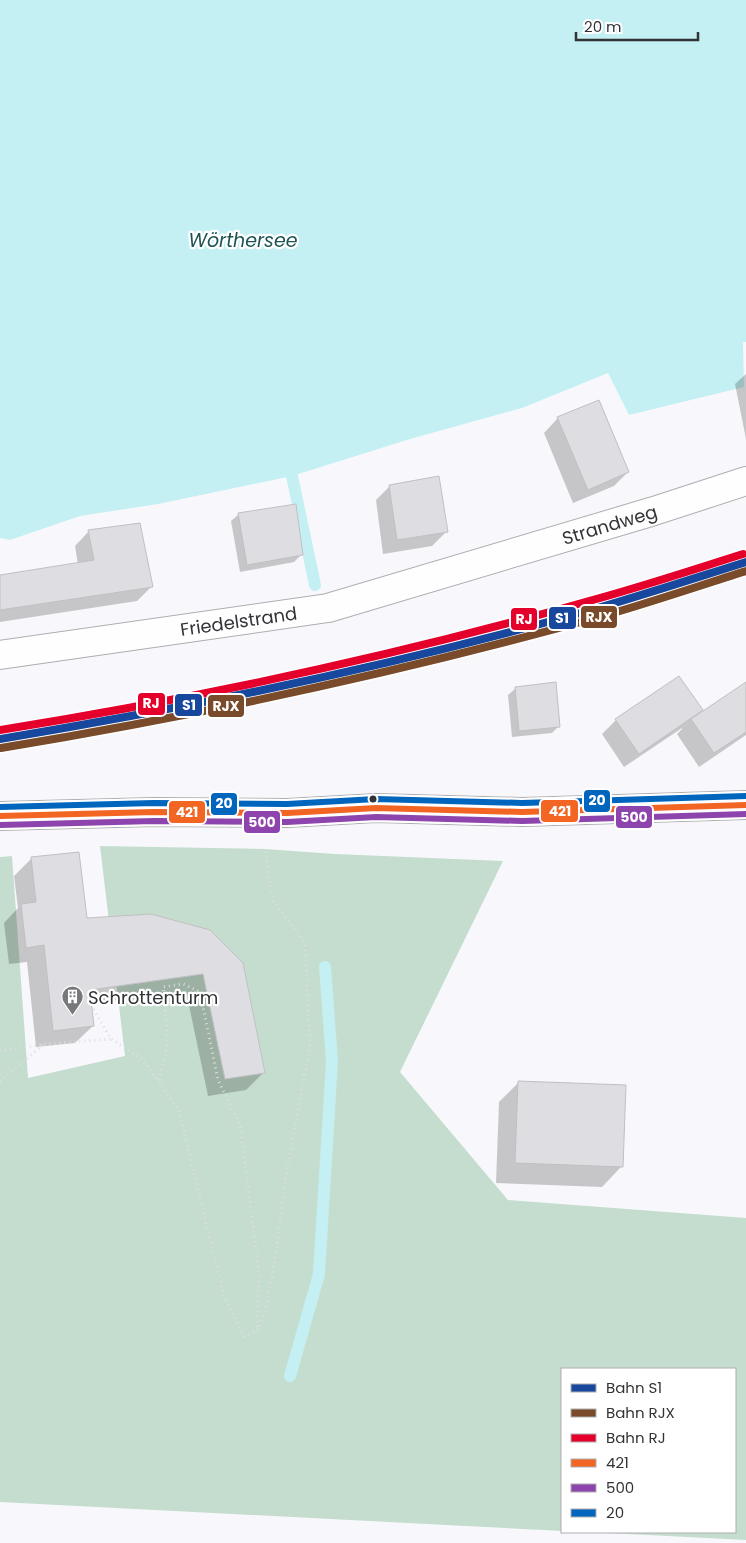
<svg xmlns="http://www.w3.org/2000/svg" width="746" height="1543" font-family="Poppins,sans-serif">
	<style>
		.forest { fill: #c5ddce }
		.water { fill: #c4f0f3 }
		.shadow { fill: #0003 }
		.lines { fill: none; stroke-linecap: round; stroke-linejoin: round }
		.stream { stroke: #c4f0f3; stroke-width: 12 }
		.building { fill: #dedee2; stroke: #c0c0c3 }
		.minor-casing { stroke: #aeaeb1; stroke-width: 30 }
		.major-casing { stroke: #aeaeb1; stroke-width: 30 }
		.path { stroke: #dededf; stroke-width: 3; stroke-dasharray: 1 4; stroke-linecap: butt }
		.minor { stroke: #fefeff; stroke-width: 28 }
		.major { stroke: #fefeff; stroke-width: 28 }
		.bus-1-casing { stroke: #fff; stroke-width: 10 }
		.bus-2-casing { stroke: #fff; stroke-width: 10 }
		.bus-3-casing { stroke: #fff; stroke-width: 10 }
		.bus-1 { stroke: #f26522; stroke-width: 6 }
		.bus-2 { stroke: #8e44ad; stroke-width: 6 }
		.bus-3 { stroke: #0065bd; stroke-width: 6 }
		.rail-1-casing { stroke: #fff; stroke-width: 11 }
		.rail-2-casing { stroke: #fff; stroke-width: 11 }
		.rail-3-casing { stroke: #fff; stroke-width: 11 }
		.rail-1 { stroke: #17489e; stroke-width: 8 }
		.rail-2 { stroke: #7a4b2a; stroke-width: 8 }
		.rail-3 { stroke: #e4002b; stroke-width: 8 }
		.bus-dot { fill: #323336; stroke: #fff; stroke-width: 2 }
		.labels { text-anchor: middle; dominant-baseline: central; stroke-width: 4.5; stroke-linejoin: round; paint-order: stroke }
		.street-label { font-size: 18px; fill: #323336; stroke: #fff }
		.poi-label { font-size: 18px; fill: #323336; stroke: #fff; text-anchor: start }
		.water-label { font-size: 19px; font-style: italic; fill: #1d5456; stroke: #fff }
		.line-badge { stroke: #fff; stroke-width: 2 }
		.badge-label { font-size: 14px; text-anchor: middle; font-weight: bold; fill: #fff }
	</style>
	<rect width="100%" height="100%" fill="#f8f8fc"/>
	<polygon class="forest" points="100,846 265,849 335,854 503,861 400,1072 508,1200 746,1218 746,1540 588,1532 735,1532 735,1369 562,1369 562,1531 0,1502 0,857 12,856 28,1078 125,1056"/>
	<polygon class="water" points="0,0 746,0 746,342 743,342 744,387 629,415 608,373 522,408 410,439 292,476 158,504 80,516 10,540 0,538"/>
	<g class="shadow">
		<polygon points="746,374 746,439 735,384"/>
		<polygon points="558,418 628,472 614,486 573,503 544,433"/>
		<polygon points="390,486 446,532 432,546 383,554 376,500"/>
		<polygon points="239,514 301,555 294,562 240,572 231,521"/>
		<polygon points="89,531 151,587 137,601 0,622 0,577 78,564 75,546"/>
		<polygon points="746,683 746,735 699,767 677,734 682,729 682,728 624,767 602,734 616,720 701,710 696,715 697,716"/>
		<polygon points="516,688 559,726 552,733 512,737 508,695"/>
		<polygon points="31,859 86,919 241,963 263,1073 246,1090 208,1096 186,991 90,1004 93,1026 75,1043 36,1047 27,962 9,964 4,923 18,908 14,876"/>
		<polygon points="518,1083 621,1167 602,1187 496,1183 499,1102"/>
	</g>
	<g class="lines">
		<g class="stream">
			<polyline points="292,476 315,585"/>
			<polyline points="290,1376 319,1274 332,1061 325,967"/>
		</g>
	</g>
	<g class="building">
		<polygon points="599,400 629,472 588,490 557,417"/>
		<polygon points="439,476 448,532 397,540 389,485"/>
		<polygon points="296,504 303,555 247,565 238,513"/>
		<polygon points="140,523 153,587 0,610 0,575 94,560 88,530"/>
		<polygon points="679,676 703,710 639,754 615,719"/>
		<polygon points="556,682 560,727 519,731 515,687"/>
		<polygon points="746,682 746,732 714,753 691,719"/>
		<polygon points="79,852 87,918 151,914 210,930 243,963 265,1073 225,1079 203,974 90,990 94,1026 53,1031 44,945 26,948 21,904 36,902 31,857"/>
		<polygon points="518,1081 626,1085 623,1167 515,1163"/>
	</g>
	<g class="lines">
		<defs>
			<g id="minor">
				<path id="s1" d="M0,655l328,-47 326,-97 92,-30"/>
			</g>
			<polyline id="major" points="0,816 154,812 287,813 376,808 522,812 746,805"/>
		</defs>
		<use href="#minor" class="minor-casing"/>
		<use href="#major" class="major-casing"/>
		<g class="path">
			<polyline points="91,1005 111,1039 141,1058 163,1087 179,1111 224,1297 244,1336 257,1331 265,1312 276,1253 286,1175 310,1046 305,942 273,901 265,848"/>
			<polyline points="0,1051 45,1044 111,1039"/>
			<polyline points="159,1080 166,1052 167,1034 163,987 183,984 200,992 218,1080 240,1125 259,1274 257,1329"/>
			<polyline points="0,1081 44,1044"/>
		</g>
		<use href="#minor" class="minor"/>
		<use href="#major" class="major"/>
		<defs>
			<polyline id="bus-1" points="0,816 154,812 287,813 376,808 522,812 746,805"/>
			<polyline id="bus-2" points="0,825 154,821 287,822 376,817 522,821 746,814"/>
			<polyline id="bus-3" points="0,807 154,803 287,804 376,799 522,803 746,796"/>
		</defs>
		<use href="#bus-1" class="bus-1-casing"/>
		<use href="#bus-2" class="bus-2-casing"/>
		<use href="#bus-3" class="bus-3-casing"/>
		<use href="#bus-1" class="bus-1"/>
		<use href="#bus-2" class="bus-2"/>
		<use href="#bus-3" class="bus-3"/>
		<defs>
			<path id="rail-1" d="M0,739c199,-33 397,-74 591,-129 52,-15 104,-32 155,-48"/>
			<path id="rail-2" d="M1,748c199,-33 396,-75 591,-129 51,-14 103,-32 154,-48"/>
			<path id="rail-3" d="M0,730c199,-32 396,-74 589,-129 52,-14 103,-31 154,-47"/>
		</defs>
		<use href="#rail-1" class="rail-1-casing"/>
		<use href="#rail-2" class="rail-2-casing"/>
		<use href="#rail-3" class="rail-3-casing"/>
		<use href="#rail-1" class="rail-1"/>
		<use href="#rail-2" class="rail-2"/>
		<use href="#rail-3" class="rail-3"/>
	</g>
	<defs>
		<symbol id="building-pin" viewBox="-11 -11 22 30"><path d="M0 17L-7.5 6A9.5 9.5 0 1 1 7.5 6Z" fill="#77787b" stroke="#fff"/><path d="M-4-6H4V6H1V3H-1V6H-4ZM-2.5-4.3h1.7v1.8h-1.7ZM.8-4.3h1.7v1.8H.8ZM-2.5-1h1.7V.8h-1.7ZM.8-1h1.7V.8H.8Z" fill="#fff"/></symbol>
	</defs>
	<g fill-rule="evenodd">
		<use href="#building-pin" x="60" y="984" width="25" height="34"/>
	</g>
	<circle class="bus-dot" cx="373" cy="799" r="4.5"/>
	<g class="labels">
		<g class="street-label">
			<text stroke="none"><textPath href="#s1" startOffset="625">Strandweg</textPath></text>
			<text stroke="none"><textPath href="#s1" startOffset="241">Friedelstrand</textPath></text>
		</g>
		<g class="poi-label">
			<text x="88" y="997">Schrottenturm</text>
		</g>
		<g class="water-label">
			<text x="243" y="240">Wörthersee</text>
		</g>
	</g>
	<g class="line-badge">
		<rect x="580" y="605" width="38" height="24" rx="5" fill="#7a4b2a"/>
		<rect x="548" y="606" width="29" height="24" rx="5" fill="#17489e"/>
		<rect x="510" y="607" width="28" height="24" rx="5" fill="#e4002b"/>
		<rect x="137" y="692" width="29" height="24" rx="5" fill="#e4002b"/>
		<rect x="174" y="693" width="29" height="24" rx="5" fill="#17489e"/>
		<rect x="207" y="694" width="38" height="24" rx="5" fill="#7a4b2a"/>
		<rect x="583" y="789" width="28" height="24" rx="5" fill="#0065bd"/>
		<rect x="210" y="792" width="28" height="24" rx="5" fill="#0065bd"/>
		<rect x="540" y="799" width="39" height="24" rx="5" fill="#f26522"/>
		<rect x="168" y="800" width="38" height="24" rx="5" fill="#f26522"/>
		<rect x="615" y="805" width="38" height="24" rx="5" fill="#8e44ad"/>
		<rect x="243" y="810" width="38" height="24" rx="5" fill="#8e44ad"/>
	</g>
	<g class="badge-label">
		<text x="599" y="622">RJX</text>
		<text x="562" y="623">S1</text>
		<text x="524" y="624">RJ</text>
		<text x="151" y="708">RJ</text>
		<text x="189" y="710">S1</text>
		<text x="226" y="711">RJX</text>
		<text x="597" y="805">20</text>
		<text x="224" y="808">20</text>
		<text x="560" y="816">421</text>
		<text x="187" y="817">421</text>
		<text x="634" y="822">500</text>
		<text x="262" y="827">500</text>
	</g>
	<rect x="561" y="1368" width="175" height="165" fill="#ffffff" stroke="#adadaf"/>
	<rect x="571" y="1384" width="25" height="8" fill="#17489e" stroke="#adadaf"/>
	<text x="606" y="1393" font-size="15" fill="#323336">Bahn S1</text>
	<rect x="571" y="1409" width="25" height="8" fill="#7a4b2a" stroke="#adadaf"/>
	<text x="606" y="1418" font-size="15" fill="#323336">Bahn RJX</text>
	<rect x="571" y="1434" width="25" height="8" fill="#e4002b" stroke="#adadaf"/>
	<text x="606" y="1443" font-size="15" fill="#323336">Bahn RJ</text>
	<rect x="571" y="1459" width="25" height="8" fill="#f26522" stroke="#adadaf"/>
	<text x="606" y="1468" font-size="15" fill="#323336">421</text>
	<rect x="571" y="1484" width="25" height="8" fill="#8e44ad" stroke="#adadaf"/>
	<text x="606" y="1493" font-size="15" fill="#323336">500</text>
	<rect x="571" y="1509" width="25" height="8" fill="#0065bd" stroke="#adadaf"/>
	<text x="606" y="1518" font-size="15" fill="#323336">20</text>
	<path d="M576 32v8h122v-8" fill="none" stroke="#323336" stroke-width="2.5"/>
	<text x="584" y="32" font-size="15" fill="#323336" stroke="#ffffff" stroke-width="4" paint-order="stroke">20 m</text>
</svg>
